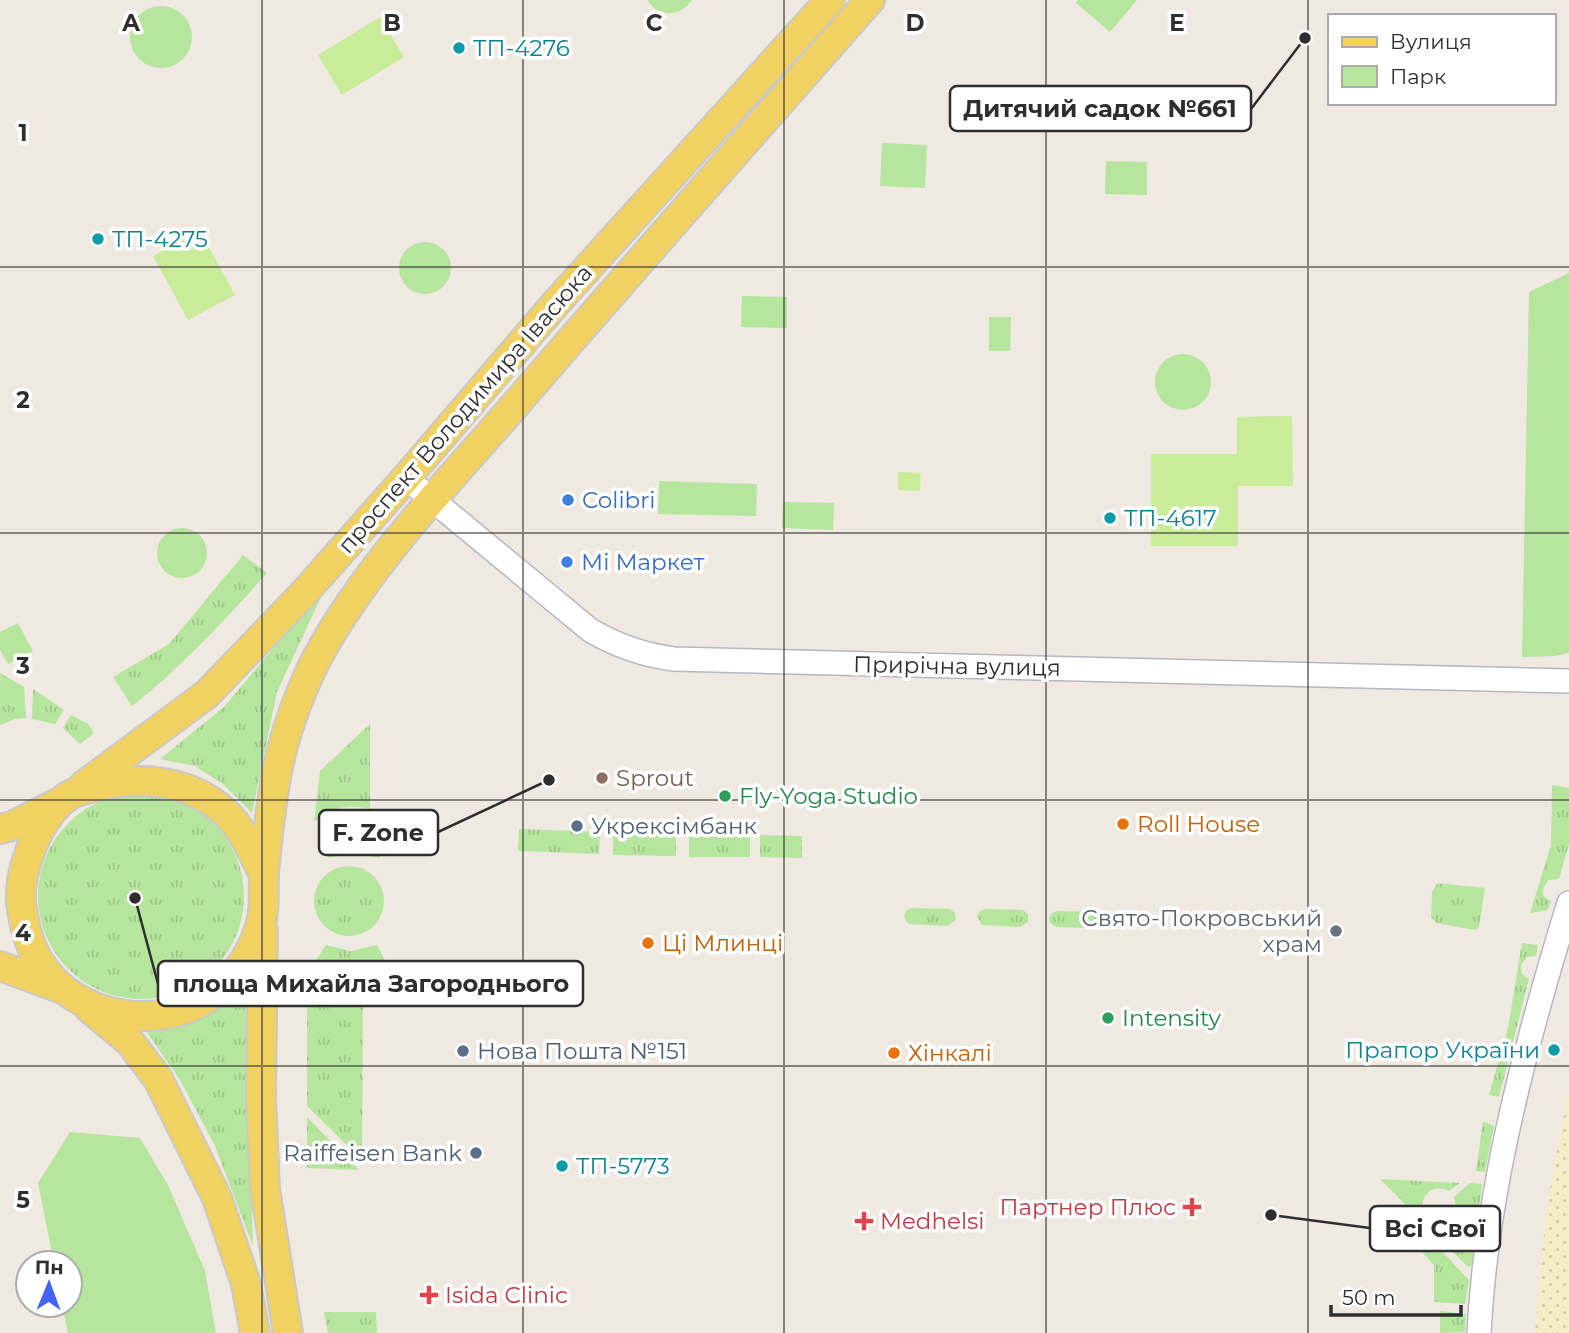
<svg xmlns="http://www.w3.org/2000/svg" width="1569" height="1333" font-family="Montserrat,sans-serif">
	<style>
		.grass { fill: url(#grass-tufts) }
		.sand { fill: url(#sand-dots) }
		.park { fill: #b6e59e }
		.pitch { fill: #c9ec9a }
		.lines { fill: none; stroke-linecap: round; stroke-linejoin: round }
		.minor-casing { stroke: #b4b7c1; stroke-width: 26 }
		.major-casing { stroke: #c9c9c9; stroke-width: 32 }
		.minor { stroke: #fff; stroke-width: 23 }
		.major { stroke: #f2d163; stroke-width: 28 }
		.grid { fill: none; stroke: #2e2e2e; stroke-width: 2; stroke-opacity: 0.55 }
		.culture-dot { fill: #0f9aa8; stroke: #fff; stroke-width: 2.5 }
		.shop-dot { fill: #3f7fe0; stroke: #fff; stroke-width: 2.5 }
		.education-dot { fill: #8d6e63; stroke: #fff; stroke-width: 2.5 }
		.leisure-dot { fill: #2e9e5b; stroke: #fff; stroke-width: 2.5 }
		.food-dot { fill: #e8710a; stroke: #fff; stroke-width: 2.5 }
		.service-dot { fill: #5c6f8a; stroke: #fff; stroke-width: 2.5 }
		.worship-dot { fill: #6b7280; stroke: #fff; stroke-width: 2.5 }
		.health-dot { fill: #e0444e; stroke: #fff; stroke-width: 2.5 }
		.labels { text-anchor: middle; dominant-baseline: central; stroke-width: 7; stroke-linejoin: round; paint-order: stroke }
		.culture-label { font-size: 23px; fill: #0d838f; stroke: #fff; text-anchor: start }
		.street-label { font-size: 23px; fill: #2e2e2e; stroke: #fff }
		.shop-label { font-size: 23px; fill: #366cbe; stroke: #fff; text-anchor: start }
		.education-label { font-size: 23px; fill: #785e54; stroke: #fff; text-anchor: start }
		.leisure-label { font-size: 23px; fill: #27864d; stroke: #fff; text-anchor: start }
		.food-label { font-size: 23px; fill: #c56008; stroke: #fff; text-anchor: start }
		.service-label { font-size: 23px; fill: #4e5e75; stroke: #fff; text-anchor: start }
		.worship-label { font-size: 23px; fill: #5b616d; stroke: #fff; text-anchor: end }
		.health-label { font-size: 23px; fill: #be3a42; stroke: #fff; text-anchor: start }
		.grid-label { font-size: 23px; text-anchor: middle; font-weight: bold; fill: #2e2e2e; stroke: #fff; stroke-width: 7; stroke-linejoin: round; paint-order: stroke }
		.leader { fill: none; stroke: #2e2e2e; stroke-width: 2.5 }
		.callout-dot { fill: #2e2e2e; stroke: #fff; stroke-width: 2.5 }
		.callout { fill: #fff; stroke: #2e2e2e; stroke-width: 2.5 }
		.callout-label { font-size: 24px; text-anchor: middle; font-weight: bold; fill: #2e2e2e }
	</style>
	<defs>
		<pattern id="grass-tufts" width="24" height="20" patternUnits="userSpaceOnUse" patternTransform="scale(1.75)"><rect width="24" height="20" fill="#b6e59e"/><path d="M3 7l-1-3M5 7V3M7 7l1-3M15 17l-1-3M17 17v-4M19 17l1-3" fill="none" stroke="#9dc588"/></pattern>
		<pattern id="sand-dots" width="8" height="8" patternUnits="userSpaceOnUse" patternTransform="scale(1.75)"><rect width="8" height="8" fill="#f3ecc5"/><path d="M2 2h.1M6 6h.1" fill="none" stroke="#d1cbaa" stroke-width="1.8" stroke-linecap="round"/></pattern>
	</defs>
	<rect width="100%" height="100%" fill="#efe9e1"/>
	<g class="grass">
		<path d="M243,555l24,18c-43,48 -85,94 -135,133l-19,-29 56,-33z"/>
		<polygon points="327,584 277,692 252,813 223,784 195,766 160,759 224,707"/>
		<polygon points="0,673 24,687 26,718 15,719 0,725"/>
		<polygon points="33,689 64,710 55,724 32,719"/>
		<polygon points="71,715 88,724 94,733 80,744 63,728"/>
		<path d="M370,724v85c-23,-5 -38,-2 -56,13l6,-51z"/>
		<polygon points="1552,785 1569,788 1569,844 1559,879 1548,880 1543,889 1543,895 1551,902 1547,910 1530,913 1551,845"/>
		<circle cx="141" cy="896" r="103"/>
		<polygon points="519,829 600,832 599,854 518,851"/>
		<polygon points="353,831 367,832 389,841 379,858 353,852 329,858 319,842 341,832"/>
		<polygon points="613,834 676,835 676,856 613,855"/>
		<polygon points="760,835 802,836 802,858 760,857"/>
		<rect x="689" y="837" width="61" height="20"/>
		<circle cx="349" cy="901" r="35"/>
		<polygon points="1438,883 1485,888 1479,927 1475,930 1436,923 1431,917 1432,891"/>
		<path d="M912,908l38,1 5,4 1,7 -9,6 -38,-2c-5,-4 -6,-9 -2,-14z"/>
		<polygon points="985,909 1023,910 1028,914 1028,922 1020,927 982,925 977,916 980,911"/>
		<polygon points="1057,911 1095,912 1100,915 1101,921 1094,928 1057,927 1050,923 1049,918 1052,913"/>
		<polygon points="1522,943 1538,945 1536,956 1527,957 1521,965 1522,974 1529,979 1499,1097 1489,1095 1508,1028"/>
		<path d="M326,945l25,6 26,-6 9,18c-25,12 -46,11 -70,-3z"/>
		<polygon points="307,984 332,995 363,995 362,1160 307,1106"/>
		<path d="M246,986l7,260 -38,-100 -35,-66 -34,-49c46,-9 65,-13 100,-45z"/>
		<polygon points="307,1117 359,1170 307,1168"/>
		<polygon points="1483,1121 1494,1126 1485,1172 1476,1171"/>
		<path d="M1380,1179l80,4 -11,8c-16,-8 -29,4 -26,20l-5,6z"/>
		<polygon points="1470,1183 1482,1184 1472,1265 1468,1267 1423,1222 1428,1218 1442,1221 1452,1216 1456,1205 1454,1197"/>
		<polygon points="1419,1227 1469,1280 1465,1304 1434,1302 1434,1265 1408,1237"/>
		<polygon points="1440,1311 1466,1314 1465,1332 1440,1333"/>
		<polygon points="324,1312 376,1312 377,1333 328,1333"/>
	</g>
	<polygon class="sand" points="1569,1087 1569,1333 1535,1333 1546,1212"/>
	<g class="park">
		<path d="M647,0h45c-12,17 -33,18 -45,0z"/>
		<polygon points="1078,0 1137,0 1110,32 1076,3"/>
		<circle cx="161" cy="37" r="31"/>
		<polygon points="882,143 927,145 925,188 880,186"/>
		<polygon points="1106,161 1147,162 1147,195 1105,194"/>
		<circle cx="425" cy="268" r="26"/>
		<polygon points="1569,273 1569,653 1555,656 1522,657 1529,292"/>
		<polygon points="742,296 787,297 787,328 741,327"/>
		<polygon points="989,317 1011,317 1010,351 989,351"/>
		<circle cx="1183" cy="382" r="28"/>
		<polygon points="659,481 757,484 756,516 658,514"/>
		<polygon points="783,502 834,503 833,530 782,528"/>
		<circle cx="182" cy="553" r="25"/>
		<polygon points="18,623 33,651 8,664 0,650 0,632"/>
		<polygon points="70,1132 140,1138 168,1185 205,1271 216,1333 68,1333 62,1305 70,1305 70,1263 54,1263 38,1183"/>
	</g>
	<g class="pitch">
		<polygon points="380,17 404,57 342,95 318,55"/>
		<polygon points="200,231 235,295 188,320 153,256"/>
		<polygon points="1292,416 1293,486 1238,486 1238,546 1151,546 1151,454 1237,454 1237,417"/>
		<polygon points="898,472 921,473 920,491 898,490"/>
	</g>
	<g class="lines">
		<defs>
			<g id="minor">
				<path d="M406,478l184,152c27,16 52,25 84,29l895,22"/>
				<path d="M1479,1333c7,-143 48,-294 90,-430"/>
			</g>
			<g id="major">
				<polyline points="84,785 207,694 304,593 406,478 556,303 830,0"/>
				<polyline points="0,829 12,826 58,803"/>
				<path d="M264,875c-12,-24 -23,-51 -45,-68 -35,-28 -83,-31 -124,-20 -12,3 -24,5 -33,14 -26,23 -46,75 -40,109 3,18 8,38 18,53 34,55 120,70 172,32 25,-18 43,-46 50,-76 3,-14 1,-31 2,-46 3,-33 7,-68 13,-101 8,-42 27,-93 49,-130 51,-87 124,-162 190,-238 117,-136 236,-270 354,-404"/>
				<polyline points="263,931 261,1097 265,1189 288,1333"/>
				<polyline points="0,966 60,988"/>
				<polyline points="90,1009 130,1042 158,1079 217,1198 246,1284 255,1333"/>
			</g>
		</defs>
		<use href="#minor" class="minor-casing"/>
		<use href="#major" class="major-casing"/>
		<use href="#minor" class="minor"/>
		<use href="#major" class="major"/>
	</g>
	<path class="grid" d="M262,0v1333M523,0v1333M784,0v1333M1046,0v1333M1308,0v1333M0,267h1569M0,533h1569M0,800h1569M0,1066h1569"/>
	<g class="culture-dot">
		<circle cx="459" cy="48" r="7"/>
		<circle cx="98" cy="239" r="7"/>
		<circle cx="1110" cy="518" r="7"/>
		<circle cx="1554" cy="1050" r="7"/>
		<circle cx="562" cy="1166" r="7"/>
	</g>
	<g class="shop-dot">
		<circle cx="568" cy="500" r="7"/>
		<circle cx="567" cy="562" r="7"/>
	</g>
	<circle class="education-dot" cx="602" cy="778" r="7"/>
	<g class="leisure-dot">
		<circle cx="725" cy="796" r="7"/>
		<circle cx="1108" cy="1018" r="7"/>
	</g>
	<g class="food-dot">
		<circle cx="1123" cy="824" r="7"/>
		<circle cx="648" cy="943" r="7"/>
		<circle cx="894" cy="1053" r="7"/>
	</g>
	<g class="service-dot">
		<circle cx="577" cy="826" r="7"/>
		<circle cx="463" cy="1051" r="7"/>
		<circle cx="476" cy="1153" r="7"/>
	</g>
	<circle class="worship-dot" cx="1336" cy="931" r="7"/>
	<g class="health-dot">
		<path d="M1188.5 1196.5h7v7h7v7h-7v7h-7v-7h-7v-7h7z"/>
		<path d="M860.5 1210.5h7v7h7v7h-7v7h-7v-7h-7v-7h7z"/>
		<path d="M425.5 1284.5h7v7h7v7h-7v7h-7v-7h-7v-7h7z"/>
	</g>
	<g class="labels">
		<g class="culture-label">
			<text x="473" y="48">ТП-4276</text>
			<text x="112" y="239">ТП-4275</text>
			<text x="1124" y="518">ТП-4617</text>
			<text x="1540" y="1050" text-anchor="end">Прапор України</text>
			<text x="576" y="1166">ТП-5773</text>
		</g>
		<g class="street-label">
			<text transform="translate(465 409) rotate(-49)">проспект Володимира Івасюка</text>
			<text transform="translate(957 666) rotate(1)">Прирічна вулиця</text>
		</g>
		<g class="shop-label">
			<text x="582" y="500">Colibri</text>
			<text x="581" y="562">Мі Маркет</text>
		</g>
		<g class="education-label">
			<text x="616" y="778">Sprout</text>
		</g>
		<g class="leisure-label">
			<text x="739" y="796">Fly-Yoga Studio</text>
			<text x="1122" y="1018">Intensity</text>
		</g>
		<g class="food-label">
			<text x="1137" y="824">Roll House</text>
			<text x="662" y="943">Ці Млинці</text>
			<text x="908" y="1053">Хінкалі</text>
		</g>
		<g class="service-label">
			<text x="591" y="826">Укрексімбанк</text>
			<text x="477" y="1051">Нова Пошта №151</text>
			<text x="462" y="1153" text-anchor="end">Raiffeisen Bank</text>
		</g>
		<g class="worship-label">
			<text x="1322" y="918">Свято-Покровський<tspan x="1322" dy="26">храм</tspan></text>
		</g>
		<g class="health-label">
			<text x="1176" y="1207" text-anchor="end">Партнер Плюс</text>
			<text x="880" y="1221">Medhelsi</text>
			<text x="445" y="1295">Isida Clinic</text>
		</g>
	</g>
	<g class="grid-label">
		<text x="131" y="31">A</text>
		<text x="392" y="31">B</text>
		<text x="654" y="31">C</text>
		<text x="915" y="31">D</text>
		<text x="1177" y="31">E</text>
		<text x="23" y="141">1</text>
		<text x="23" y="408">2</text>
		<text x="23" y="674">3</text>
		<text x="23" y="941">4</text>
		<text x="23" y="1208">5</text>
	</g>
	<path class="leader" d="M1305 38L1251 109M549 780L438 832M135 898L158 984M1271 1215L1370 1228"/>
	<g class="callout-dot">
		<circle cx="1305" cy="38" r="7"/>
		<circle cx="549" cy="780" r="7"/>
		<circle cx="135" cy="898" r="7"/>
		<circle cx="1271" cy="1215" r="7"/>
	</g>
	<g class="callout">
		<rect x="950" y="86" width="301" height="45" rx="7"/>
		<rect x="319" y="810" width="119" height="45" rx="7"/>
		<rect x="158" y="961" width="425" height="45" rx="7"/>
		<rect x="1370" y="1206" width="130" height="45" rx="7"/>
	</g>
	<g class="callout-label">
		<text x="1100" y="117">Дитячий садок №661</text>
		<text x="378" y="841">F. Zone</text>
		<text x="371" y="992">площа Михайла Загороднього</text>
		<text x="1435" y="1237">Всі Свої</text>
	</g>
	<rect x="1328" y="14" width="228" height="91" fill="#ffffff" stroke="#ababab" stroke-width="2"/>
	<rect x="1342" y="37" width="35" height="10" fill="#f2d163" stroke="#ababab" stroke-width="2"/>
	<text x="1390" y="49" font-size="21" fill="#2e2e2e">Вулиця</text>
	<rect x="1342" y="66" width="35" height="21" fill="#b6e59e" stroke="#ababab" stroke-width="2"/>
	<text x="1390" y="84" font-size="21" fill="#2e2e2e">Парк</text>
	<g transform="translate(49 1284) rotate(1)"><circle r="33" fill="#ffffff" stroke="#ababab" stroke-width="2"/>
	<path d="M0-5L12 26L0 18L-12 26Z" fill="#4264fb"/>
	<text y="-10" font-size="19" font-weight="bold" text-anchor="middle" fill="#2e2e2e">Пн</text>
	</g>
	<path d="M1331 1305v10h130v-10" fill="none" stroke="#2e2e2e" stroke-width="3.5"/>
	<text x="1342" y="1305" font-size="21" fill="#2e2e2e" stroke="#ffffff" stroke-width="5" paint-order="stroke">50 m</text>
</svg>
